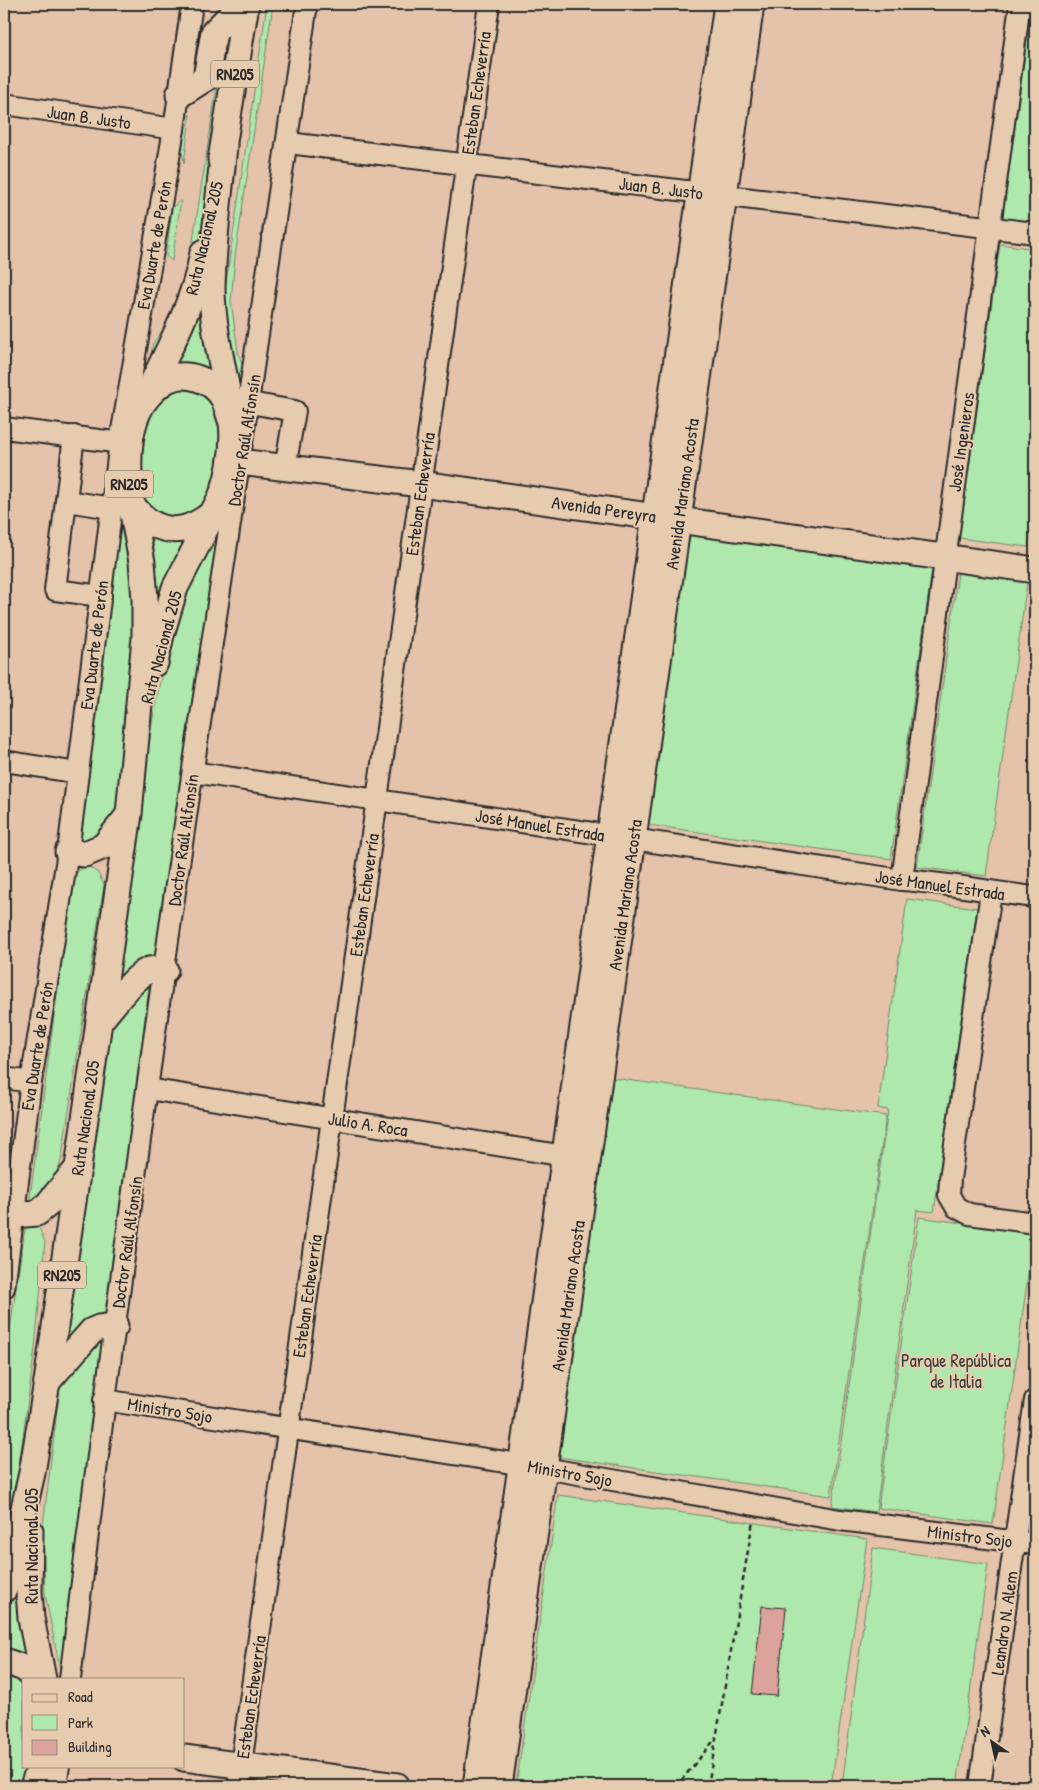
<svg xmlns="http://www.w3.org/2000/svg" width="1039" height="1790" font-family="'Patrick Hand',sans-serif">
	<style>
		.green { fill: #afe8ad; stroke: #6d8a6c }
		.building { fill: #dca29c; stroke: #2b2b2b }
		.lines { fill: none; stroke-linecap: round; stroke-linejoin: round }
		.minor-casing { stroke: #2b2b2b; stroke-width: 24 }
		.major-casing { stroke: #2b2b2b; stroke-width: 29 }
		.path { stroke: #2b2b2b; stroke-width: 2.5; stroke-dasharray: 5 4; stroke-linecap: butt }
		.minor { stroke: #e7cbaf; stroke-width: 20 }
		.major { stroke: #e7cbaf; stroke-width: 25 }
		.labels { text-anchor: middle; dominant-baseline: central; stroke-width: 4; stroke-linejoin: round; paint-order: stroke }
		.shield { fill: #e7cbaf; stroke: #635b53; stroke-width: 1 }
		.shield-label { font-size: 16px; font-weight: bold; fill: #2b2b2b }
		.street-label { font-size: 18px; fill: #2b2b2b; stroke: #e7cbaf }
		.park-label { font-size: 18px; fill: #383e38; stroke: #e7cbaf }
	</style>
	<rect width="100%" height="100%" fill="#e5c3ab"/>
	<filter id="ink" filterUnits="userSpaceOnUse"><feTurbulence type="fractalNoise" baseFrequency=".02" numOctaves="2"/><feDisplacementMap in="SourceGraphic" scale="10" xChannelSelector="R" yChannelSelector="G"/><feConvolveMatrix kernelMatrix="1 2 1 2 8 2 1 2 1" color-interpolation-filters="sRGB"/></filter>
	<g filter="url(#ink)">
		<g class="green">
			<polygon points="267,4 273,4 235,257 231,301 238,352 246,377 241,411 225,316 225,289"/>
			<polygon points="1032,4 1035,4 1035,226 1002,222"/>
			<polygon points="233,25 197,255 146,382 153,343 166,326 181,292 192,247 225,34"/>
			<polygon points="190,115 184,164 182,150 186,117"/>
			<polygon points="181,200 172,261 166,256 172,208"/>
			<polygon points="1000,244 1035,249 1035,499 1028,547 959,538"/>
			<polygon points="205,266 219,384 168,373"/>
			<polygon points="176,385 214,396 225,448 204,510 174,522 140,503 138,435 145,413"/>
			<polygon points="122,478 141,607 119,804 102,833 77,849"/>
			<polygon points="228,501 160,962 112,995 153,717 166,652 181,603"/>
			<polygon points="145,526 193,531 154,646"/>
			<polygon points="689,535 932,569 891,859 648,825"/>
			<polygon points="958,573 1027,582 986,876 917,867"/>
			<path d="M88,866l10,7 6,12 -43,276 -9,25 -23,19 42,-317c3,-12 5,-19 17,-22z"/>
			<polygon points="907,899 977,908 934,1212 917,1210 876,1512 832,1506 888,1110 878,1108"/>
			<polygon points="150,978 107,1315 59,1356 104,1030"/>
			<polygon points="613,1078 886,1116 831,1496 558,1457"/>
			<polygon points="919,1217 1034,1233 993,1524 878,1508"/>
			<polygon points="33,1223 39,1228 45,1242 35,1348 10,1531 4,1560 4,1369 24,1235 26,1227"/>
			<polygon points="108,1334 62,1679 45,1594 43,1525 62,1370"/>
			<polygon points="558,1495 867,1539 831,1786 516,1786"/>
			<polygon points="873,1548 988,1564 957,1786 842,1786"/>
			<polygon points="15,1570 37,1671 4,1654 4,1604"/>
			<polygon points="4,1669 24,1679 24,1766 35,1766 28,1786 4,1786"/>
		</g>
		<polygon class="building" points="762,1606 786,1608 777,1696 752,1694"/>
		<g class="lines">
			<defs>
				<g id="minor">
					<polyline points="4,104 174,129"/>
					<polyline points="288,143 1035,233"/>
					<polyline points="250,403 295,411 285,468"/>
					<polyline points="4,428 130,444"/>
					<polyline points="74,436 55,590 101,596"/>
					<polyline points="66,501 112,508"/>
					<polyline points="4,761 78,773"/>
					<path d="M193,772l709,108c45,3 89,12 133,17"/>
					<polyline points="902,880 1020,4"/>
					<polyline points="991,892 950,1179 949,1195 956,1207 969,1214 1035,1223"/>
					<polyline points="4,1078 31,1082"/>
					<polyline points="148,1089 578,1158"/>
					<polyline points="4,1288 31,1082 68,852 120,442 174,129 192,4"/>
					<polyline points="104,1400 544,1468 840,1520 1035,1544"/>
					<path d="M70,1679c37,-304 78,-607 123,-910 38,-255 78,-510 114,-765"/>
					<polyline points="56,1786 59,1766"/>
					<polyline points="238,1786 489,4"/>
					<polyline points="980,1786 1035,1400"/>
				</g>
				<g id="major">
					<polyline points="179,95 206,78 214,32 242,4"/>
					<path d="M224,145c-4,47 -11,95 -12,143 0,46 15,89 20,134 3,26 -3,63 -16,85 -5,10 -20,18 -30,21 -16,5 -34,-2 -45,-13 -3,-3 -8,-8 -10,-12 -1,-3 -1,-8 -1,-11 -2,-26 -3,-58 9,-82 5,-11 17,-24 28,-30 18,-10 46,0 56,18 4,7 6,17 9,25"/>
					<polyline points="221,160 246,4"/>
					<path d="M148,392c22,-45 46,-89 55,-139"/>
					<polyline points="231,461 421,484 1035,570"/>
					<polyline points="155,663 161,635 175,588 214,512"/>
					<polyline points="68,852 85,854 104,846 128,816"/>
					<path d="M99,1022c12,-14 34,-45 50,-52 5,-2 11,0 16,0"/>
					<polyline points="14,1215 37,1213 48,1204 78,1168"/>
					<polyline points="47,1382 92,1331 99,1328 115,1326"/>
					<polyline points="30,1531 29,1592 31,1618 43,1679"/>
					<polyline points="4,1589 8,1578 32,1473 47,1382 129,814 145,637 145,599 142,562 131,503"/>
					<polyline points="4,1661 24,1668 36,1679"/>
					<polyline points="184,1758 397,1786"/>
					<polyline points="33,1786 40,1766"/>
					<polyline points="476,1786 727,4"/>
					<polyline points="499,1786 751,4"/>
				</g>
			</defs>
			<use href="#minor" class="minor-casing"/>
			<use href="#major" class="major-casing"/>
			<g class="path">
				<polyline points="674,1786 680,1782 716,1738"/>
				<polyline points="708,1786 753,1521"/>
			</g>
			<use href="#minor" class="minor"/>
			<use href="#major" class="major"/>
		</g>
	</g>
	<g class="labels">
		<g class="shield">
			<rect x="211" y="60.5" width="48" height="27" rx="4"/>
			<rect x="105" y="470.5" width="48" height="27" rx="4"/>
			<rect x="38" y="1261.5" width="48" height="27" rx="4"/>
		</g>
		<g class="shield-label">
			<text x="235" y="74">RN205</text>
			<text x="129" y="484">RN205</text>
			<text x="62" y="1275">RN205</text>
		</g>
		<g class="street-label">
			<text transform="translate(476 93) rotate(-82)">Esteban Echeverría</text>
			<text transform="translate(89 117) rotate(8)">Juan B. Justo</text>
			<text transform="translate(661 188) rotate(7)">Juan B. Justo</text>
			<text transform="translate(204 238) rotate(-77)">Ruta Nacional 205</text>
			<text transform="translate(154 245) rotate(-80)">Eva Duarte de Perón</text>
			<text transform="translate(244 440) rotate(-81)">Doctor Raúl Alfonsín</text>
			<text transform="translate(961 442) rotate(-82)">José Ingenieros</text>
			<text transform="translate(420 494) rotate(-82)">Esteban Echeverría</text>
			<text transform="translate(682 494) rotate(-82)">Avenida Mariano Acosta</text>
			<text transform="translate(604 509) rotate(8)">Avenida Pereyra</text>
			<text transform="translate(94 645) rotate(-83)">Eva Duarte de Perón</text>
			<text transform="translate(161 647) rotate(-75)">Ruta Nacional 205</text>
			<text transform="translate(540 825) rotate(9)">José Manuel Estrada</text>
			<text transform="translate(183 840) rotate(-82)">Doctor Raúl Alfonsín</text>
			<text transform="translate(940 885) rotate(8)">José Manuel Estrada</text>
			<text transform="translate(364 895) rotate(-82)">Esteban Echeverría</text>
			<text transform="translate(625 895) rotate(-82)">Avenida Mariano Acosta</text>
			<text transform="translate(37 1046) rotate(-81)">Eva Duarte de Perón</text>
			<text transform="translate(85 1118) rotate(-82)">Ruta Nacional 205</text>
			<text transform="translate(368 1124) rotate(9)">Julio A. Roca</text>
			<text transform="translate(127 1242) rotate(-82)">Doctor Raúl Alfonsín</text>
			<text transform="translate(307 1296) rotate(-82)">Esteban Echeverría</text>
			<text transform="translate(568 1296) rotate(-82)">Avenida Mariano Acosta</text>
			<text transform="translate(170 1410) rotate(9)">Ministro Sojo</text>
			<text transform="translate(570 1473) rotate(10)">Ministro Sojo</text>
			<text transform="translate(970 1536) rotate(7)">Ministro Sojo</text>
			<text transform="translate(31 1546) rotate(-90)">Ruta Nacional 205</text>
			<text transform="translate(1004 1623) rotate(-82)">Leandro N. Alem</text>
			<text transform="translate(251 1697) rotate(-82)">Esteban Echeverría</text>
		</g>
		<g class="park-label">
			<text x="956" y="1360">Parque República<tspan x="956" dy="21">de Italia</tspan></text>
		</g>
	</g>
	<rect width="1039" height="1790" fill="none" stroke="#e7cbaf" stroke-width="20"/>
	<rect x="10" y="10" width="1019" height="1770" fill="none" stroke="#2b2b2b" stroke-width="2" filter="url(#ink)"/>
	<rect x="22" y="1678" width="162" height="90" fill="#e7cbaf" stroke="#9c8b7a"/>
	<rect x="32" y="1694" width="25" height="8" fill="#e7cbaf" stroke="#9c8b7a"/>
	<text x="68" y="1702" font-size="15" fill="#2b2b2b">Road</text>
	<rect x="32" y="1715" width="25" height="15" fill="#afe8ad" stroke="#9c8b7a"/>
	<text x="68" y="1728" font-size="15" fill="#2b2b2b">Park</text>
	<rect x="32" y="1740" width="25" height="15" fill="#dca29c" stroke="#9c8b7a"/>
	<text x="68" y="1752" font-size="15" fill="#2b2b2b">Building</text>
	<g transform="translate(992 1742) rotate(326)" stroke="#e7cbaf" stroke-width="4" paint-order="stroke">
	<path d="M0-4L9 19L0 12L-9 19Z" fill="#2b2b2b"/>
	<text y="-8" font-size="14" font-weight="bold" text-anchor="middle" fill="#2b2b2b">N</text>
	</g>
</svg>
